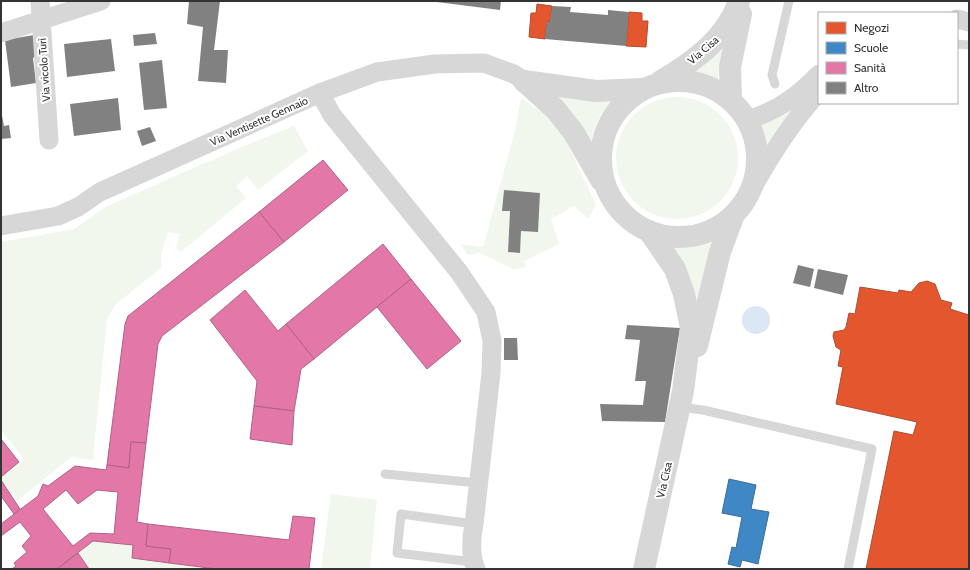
<svg xmlns="http://www.w3.org/2000/svg" width="970" height="570" font-family="Cabin,sans-serif">
	<style>
		.green { fill: #f2f7ee; fill-rule: evenodd }
		.water { fill: #dbe7f5 }
		.shops { fill: #e4572e; stroke: #af4c30 }
		.schools { fill: #3f88c5; stroke: #3b6e99 }
		.health { fill: #e377a8; stroke: #ae6385; fill-rule: evenodd }
		.building { fill: #818181 }
		.lines { fill: none; stroke-linecap: round; stroke-linejoin: round }
		.service { stroke: #d7d7d7; stroke-width: 9 }
		.minor { stroke: #d7d7d7; stroke-width: 19 }
		.tertiary { stroke: #d7d7d7; stroke-width: 22 }
		.labels { text-anchor: middle; dominant-baseline: central; stroke-width: 4; stroke-linejoin: round; paint-order: stroke }
		.street-label { font-size: 11px; fill: #333; stroke: #fff }
	</style>
	<rect width="100%" height="100%" fill="#fff"/>
	<g class="green">
		<polygon points="730,34 720,64 718,80 692,71"/>
		<path d="M541,88l71,13c-14,14 -18,27 -22,46z"/>
		<circle cx="677" cy="158" r="61"/>
		<path d="M521,98l26,18 19,24 30,65 -8,14 -14,-13 -23,13 8,25 -35,17 2,6 -13,2 -33,-16 -12,2 -8,-11 23,3 32,-116zM504,190l36,3 -2,39 -17,-1 -1,22 -12,-1 2,-41h-8z"/>
		<polygon points="797,102 766,151 757,122"/>
		<polygon points="294,126 308,151 258,190 247,176 236,186 246,198 181,252 176,248 180,234 168,232 161,255 162,267 115,305 107,319 93,460 71,457 17,501 1,480 1,477 24,459 1,430 1,242 74,229 107,206 244,146"/>
		<polygon points="720,233 698,325 663,246 689,245"/>
		<polygon points="331,494 377,500 370,569 321,568"/>
		<polygon points="93,541 133,545 132,558 217,569 89,569 78,553"/>
	</g>
	<circle class="water" cx="756" cy="320" r="14"/>
	<g class="shops">
		<polygon points="537,4 552,6 550,22 547,22 545,39 529,37 531,13 536,13"/>
		<polygon points="629,12 642,13 642,21 648,21 646,47 626,46"/>
		<polygon points="927,281 935,284 941,300 952,303 950,309 969,315 969,569 866,569 894,431 913,435 917,422 836,404 843,367 838,366 841,350 836,347 833,336 834,332 844,330 846,327 849,313 855,314 860,287 898,293 899,290 911,292 919,283"/>
	</g>
	<polygon class="schools" points="729,479 756,485 751,509 769,512 758,564 742,560 740,567 728,564 732,547 736,548 742,517 722,513"/>
	<g class="health">
		<polygon points="323,160 348,190 284,242 259,212"/>
		<polygon points="259,212 284,242 162,336 158,344 146,443 131,442 129,468 107,465 125,324 128,316"/>
		<polygon points="383,244 411,279 314,359 286,324"/>
		<polygon points="411,279 461,341 427,369 377,307"/>
		<polygon points="245,290 278,331 286,324 314,359 301,369 294,411 254,406 257,381 210,320"/>
		<polygon points="254,406 294,411 292,445 250,439"/>
		<polygon points="1,439 19,462 1,477"/>
		<path d="M131,442l15,1 -9,79 11,2 -2,22 25,3 -2,14 -37,-5 1,-13 -40,-4 -36,28h-45l4,-3 -2,-3 13,-11 -5,-6 9,-10 -11,-14 -19,14v-12l37,-28 5,-12 5,2 27,-20 31,4 1,-5 22,3zM66,490l12,14 19,-14 21,2 -4,42 -24,-1 -17,13 -30,-37z"/>
		<polygon points="1,480 20,509 14,514 1,496"/>
		<polygon points="293,516 315,518 309,569 217,569 169,563 171,549 146,546 148,524 289,540"/>
		<polygon points="78,553 89,569 57,569"/>
	</g>
	<g class="building">
		<polygon points="189,1 220,1 214,50 228,50 226,83 198,81 203,27 187,24"/>
		<polygon points="429,1 501,1 500,10"/>
		<polygon points="552,6 571,7 570,12 608,15 608,10 629,12 626,46 545,39 547,22 550,22"/>
		<polygon points="155,33 157,44 134,46 133,35"/>
		<polygon points="34,35 38,55 33,58 36,83 11,87 5,40"/>
		<polygon points="111,39 115,71 67,77 64,44"/>
		<polygon points="162,60 167,108 144,110 139,63"/>
		<polygon points="118,98 121,130 74,136 70,104"/>
		<polygon points="1,110 4,126 9,125 11,138 1,139"/>
		<polygon points="150,127 156,141 142,146 137,131"/>
		<polygon points="504,190 540,193 538,232 521,231 520,253 508,252 510,211 502,211"/>
		<polygon points="798,265 814,269 810,287 793,283"/>
		<polygon points="818,269 848,275 843,295 814,288"/>
		<polygon points="627,325 680,328 665,422 602,421 600,404 643,405 646,381 635,381 640,340 625,339"/>
		<polygon points="504,338 517,338 518,360 504,360"/>
	</g>
	<g class="lines">
		<g class="service">
			<polyline points="957,44 969,45"/>
			<polyline points="775,84 772,75 789,1"/>
			<polyline points="680,407 703,410 872,449 848,569"/>
			<polyline points="385,474 478,483"/>
			<polyline points="473,562 397,553 401,514 474,524"/>
		</g>
		<g class="minor">
			<polyline points="40,1 49,140"/>
			<polyline points="957,19 969,22"/>
			<polyline points="1,33 101,1"/>
			<path d="M320,93l12,22 127,157 27,40 6,29 -1,32 -17,151c-3,15 -4,31 2,45"/>
			<path d="M748,120c30,-10 49,-23 71,-46"/>
			<path d="M753,187c19,-34 40,-67 66,-95"/>
			<polyline points="1,226 58,216 78,207 100,192 320,93 377,72 435,64 484,63 514,74 524,81"/>
		</g>
		<g class="tertiary">
			<circle cx="679" cy="159" r="78"/>
			<polyline points="524,81 556,110 574,133 601,180"/>
			<polyline points="524,81 596,91 642,89"/>
			<path d="M661,81c32,-19 66,-43 78,-80"/>
			<polyline points="731,99 730,67 741,14"/>
			<polyline points="697,346 720,252 733,217"/>
			<polyline points="644,569 683,391 691,328 684,294 675,269 649,231"/>
		</g>
	</g>
	<g class="labels">
		<g class="street-label">
			<text transform="translate(703 50) rotate(-41)">Via Cisa</text>
			<text transform="translate(44 70) rotate(-94)">Via vicolo Turì</text>
			<text transform="translate(259 121) rotate(-24)">Via Ventisette Gennaio</text>
			<text transform="translate(664 480) rotate(-77)">Via Cisa</text>
		</g>
	</g>
	<rect width="970" height="570" fill="none" stroke="#333333" stroke-width="4"/>
	<rect x="818" y="12" width="140" height="92" fill="#ffffff" stroke="#adadad"/>
	<rect x="826" y="22" width="20" height="12" fill="#e4572e" stroke="#adadad"/>
	<text x="854" y="32" font-size="12" fill="#333333">Negozi</text>
	<rect x="826" y="42" width="20" height="12" fill="#3f88c5" stroke="#adadad"/>
	<text x="854" y="52" font-size="12" fill="#333333">Scuole</text>
	<rect x="826" y="62" width="20" height="12" fill="#e377a8" stroke="#adadad"/>
	<text x="854" y="72" font-size="12" fill="#333333">Sanità</text>
	<rect x="826" y="82" width="20" height="12" fill="#818181" stroke="#adadad"/>
	<text x="854" y="92" font-size="12" fill="#333333">Altro</text>
</svg>
